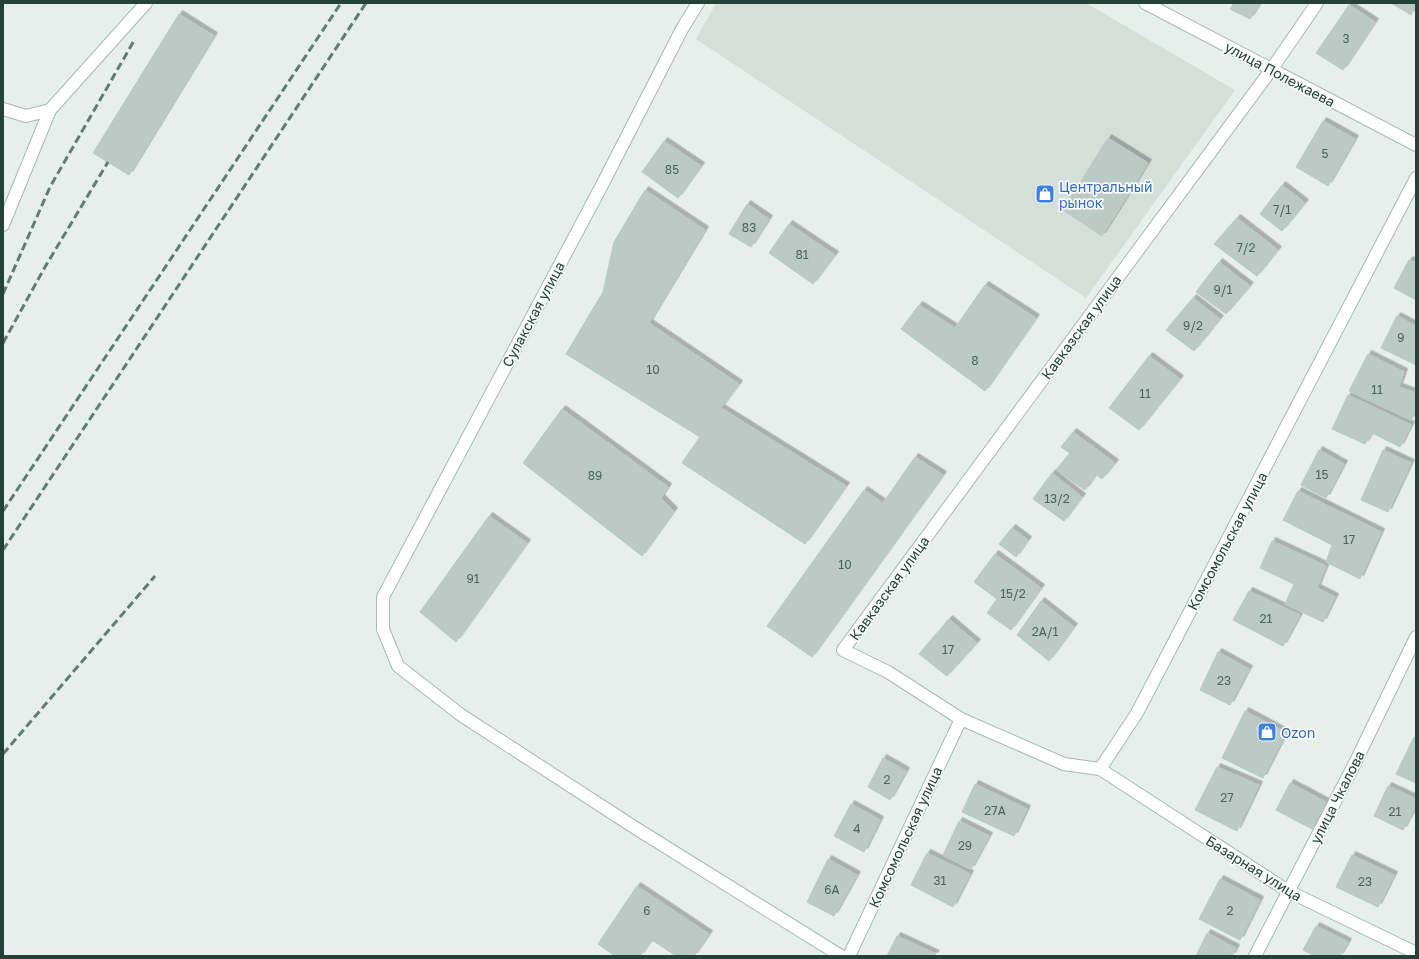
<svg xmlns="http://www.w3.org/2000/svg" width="1419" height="959" font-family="'Golos Text',sans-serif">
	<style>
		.built { fill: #d4dfda }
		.building { fill: #bbcac4; stroke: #b8c9c2; filter: url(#shadow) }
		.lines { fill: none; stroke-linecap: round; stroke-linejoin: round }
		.service-casing { stroke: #a8b8b2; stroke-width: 14 }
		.minor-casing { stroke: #a8b8b2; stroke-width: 14 }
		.service { stroke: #fff; stroke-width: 12 }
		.minor { stroke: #fff; stroke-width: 12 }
		.rail { stroke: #5f7d75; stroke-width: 3; stroke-dasharray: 8 4; stroke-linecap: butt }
		.labels { text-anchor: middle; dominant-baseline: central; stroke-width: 3.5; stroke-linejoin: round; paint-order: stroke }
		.number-label { font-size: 12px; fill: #4a645c }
		.street-label { font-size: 14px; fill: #24423a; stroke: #f7fbf9 }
		.shop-label { font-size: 14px; fill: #366cbe; stroke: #f7fbf9; text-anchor: start }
	</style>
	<defs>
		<filter id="shadow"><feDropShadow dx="3.5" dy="-3.5" stdDeviation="0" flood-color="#0004"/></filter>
	</defs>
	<rect width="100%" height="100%" fill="#e6efeb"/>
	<polygon class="built" points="716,3 1086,3 1235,90 1086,298 696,39"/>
	<g class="building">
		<polygon points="1234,3 1260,3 1250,19 1230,9"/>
		<polygon points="1391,3 1416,3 1416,5 1411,15"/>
		<polygon points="1349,5 1375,22 1343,70 1316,53"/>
		<polygon points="179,14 214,36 129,175 93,153"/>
		<polygon points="1323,121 1355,139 1328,186 1296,167"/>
		<polygon points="1108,138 1148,163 1102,236 1063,210"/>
		<polygon points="664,141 701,166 678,198 642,172"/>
		<polygon points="1282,185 1305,203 1282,231 1260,214"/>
		<polygon points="645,190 705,230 649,323 739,384 721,408 846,486 805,544 682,463 700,437 566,354 603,292 614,242"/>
		<polygon points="747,204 769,219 751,247 729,234"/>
		<polygon points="1237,218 1278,250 1257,276 1214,244"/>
		<polygon points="789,224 835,255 813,284 769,253"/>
		<polygon points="1409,260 1416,263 1416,300 1394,288"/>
		<polygon points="1219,262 1250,286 1226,314 1196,292"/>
		<polygon points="985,285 1036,318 985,391 901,329 919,305 955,328"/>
		<polygon points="1193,298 1220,319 1194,351 1166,330"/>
		<polygon points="1397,316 1416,326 1416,365 1381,348"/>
		<polygon points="1368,354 1404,372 1399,387 1416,393 1416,411 1411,420 1349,391"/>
		<polygon points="1149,356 1180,379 1139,430 1109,408"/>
		<polygon points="1348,395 1411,425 1400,447 1372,433 1365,444 1332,429"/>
		<polygon points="562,409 668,487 661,498 674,511 642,556 523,463"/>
		<polygon points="1073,432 1115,463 1102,479 1096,474 1085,490 1056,470 1070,453 1061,447"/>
		<polygon points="1319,450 1344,464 1326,498 1301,485"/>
		<polygon points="1383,450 1411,463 1388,512 1361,500"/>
		<polygon points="915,457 943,475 812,657 767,626 864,490 883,503"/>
		<polygon points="1052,473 1082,497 1064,521 1033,499"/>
		<polygon points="1298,491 1381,532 1360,579 1326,562 1332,545 1283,520"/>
		<polygon points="489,516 527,543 456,642 420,612"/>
		<polygon points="1012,528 1028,540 1016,557 999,544"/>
		<polygon points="1272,541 1326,566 1317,588 1335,597 1323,622 1285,604 1294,584 1260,568"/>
		<polygon points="995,554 1041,588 1011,630 987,613 997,599 974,582"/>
		<polygon points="1249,591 1300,615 1283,646 1233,620"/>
		<polygon points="1041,601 1074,627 1049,661 1017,635"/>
		<polygon points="949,619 977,643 947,676 919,654"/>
		<polygon points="1218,652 1249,669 1230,705 1200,690"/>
		<polygon points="1245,711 1286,733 1263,778 1222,758"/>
		<polygon points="1414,737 1416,738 1416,783 1396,774"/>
		<polygon points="883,758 906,771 890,800 868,787"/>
		<polygon points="1217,767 1259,785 1237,831 1195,810"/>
		<polygon points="1290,783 1326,802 1312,829 1276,810"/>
		<polygon points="975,784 1027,809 1014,836 962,812"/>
		<polygon points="1388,786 1416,799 1416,806 1403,830 1374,816"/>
		<polygon points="851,804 880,820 864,852 834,836"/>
		<polygon points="959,821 989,836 971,869 943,855"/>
		<polygon points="927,853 970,874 953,907 911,885"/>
		<polygon points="1352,855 1394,875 1378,907 1336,887"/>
		<polygon points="828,859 857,875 834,916 807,902"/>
		<polygon points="1220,879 1260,900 1240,940 1199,919"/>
		<polygon points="637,886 709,934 694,956 676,956 652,940 640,956 615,956 598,944"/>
		<polygon points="1316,926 1348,942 1340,956 1315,956 1303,950"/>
		<polygon points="1207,933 1236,948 1232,956 1196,956"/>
		<polygon points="897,936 936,954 934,956 887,956"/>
	</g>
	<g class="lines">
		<defs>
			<g id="service">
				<polyline points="3,109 26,116 50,110"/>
				<polyline points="3,225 50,110 146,3"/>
			</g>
			<g id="minor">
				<polyline points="698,3 682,29 601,187 383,597 383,629 398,666 461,715 637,829 841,956"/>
				<polyline points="1145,3 1416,145"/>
				<polyline points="1317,3 1271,70 843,650 888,672 961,719 1064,764 1100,769 1137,713 1416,178"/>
				<polyline points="1100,769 1288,891 1416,953"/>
				<polyline points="849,956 961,719"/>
				<polyline points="1255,956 1355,763 1416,637"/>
			</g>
		</defs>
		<use href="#service" class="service-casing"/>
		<use href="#minor" class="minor-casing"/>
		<use href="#service" class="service"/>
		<use href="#minor" class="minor"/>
		<g class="rail">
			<polyline points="3,294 50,187 135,39"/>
			<polyline points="3,343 45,267 108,162"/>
			<polyline points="3,511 341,3"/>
			<polyline points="3,550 366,3"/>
			<polyline points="3,754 155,576"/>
		</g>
	</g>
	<defs>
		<symbol id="shop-square" viewBox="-11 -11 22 22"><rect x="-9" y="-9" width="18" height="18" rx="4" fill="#3f7fe0" stroke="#f7fbf9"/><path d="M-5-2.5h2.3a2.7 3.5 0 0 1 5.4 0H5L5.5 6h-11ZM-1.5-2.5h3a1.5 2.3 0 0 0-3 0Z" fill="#fff"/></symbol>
	</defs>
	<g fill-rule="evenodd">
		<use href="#shop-square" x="1034" y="183" width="22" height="22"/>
		<use href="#shop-square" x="1256" y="721" width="22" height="22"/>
	</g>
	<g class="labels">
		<g class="number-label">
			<text x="1346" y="38">3</text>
			<text x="1325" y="153">5</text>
			<text x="672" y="169">85</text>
			<text x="1282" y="209">7/1</text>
			<text x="749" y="227">83</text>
			<text x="1246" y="247">7/2</text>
			<text x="802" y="254">81</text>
			<text x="1223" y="289">9/1</text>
			<text x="1193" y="325">9/2</text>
			<text x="1401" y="337">9</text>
			<text x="975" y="360">8</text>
			<text x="653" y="369">10</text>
			<text x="1377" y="389">11</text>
			<text x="1145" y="393">11</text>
			<text x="1322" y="474">15</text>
			<text x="595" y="475">89</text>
			<text x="1057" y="498">13/2</text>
			<text x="1349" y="539">17</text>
			<text x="845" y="564">10</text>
			<text x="473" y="578">91</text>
			<text x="1013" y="593">15/2</text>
			<text x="1266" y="618">21</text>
			<text x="1045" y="631">2А/1</text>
			<text x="948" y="649">17</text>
			<text x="1224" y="680">23</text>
			<text x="887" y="779">2</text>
			<text x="1227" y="797">27</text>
			<text x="995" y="810">27А</text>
			<text x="1395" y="811">21</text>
			<text x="857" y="828">4</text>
			<text x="965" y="845">29</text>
			<text x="940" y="880">31</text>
			<text x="1365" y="881">23</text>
			<text x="832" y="889">6А</text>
			<text x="647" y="910">6</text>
			<text x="1230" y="910">2</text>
		</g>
		<g class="street-label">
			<text transform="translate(1280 74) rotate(28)">улица Полежаева</text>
			<text transform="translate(533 314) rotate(-62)">Сулакская улица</text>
			<text transform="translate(1081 327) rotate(-54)">Кавказская улица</text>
			<text transform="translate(1227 541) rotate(-62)">Комсомольская улица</text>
			<text transform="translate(889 588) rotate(-54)">Кавказская улица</text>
			<text transform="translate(1337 797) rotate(-63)">улица Чкалова</text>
			<text transform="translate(905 837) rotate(-65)">Комсомольская улица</text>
			<text transform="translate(1254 868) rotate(32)">Базарная улица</text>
		</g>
		<g class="shop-label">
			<text x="1059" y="186">Центральный<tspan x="1059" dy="16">рынок</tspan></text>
			<text x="1281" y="732">Ozon</text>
		</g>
	</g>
	<rect width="1419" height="959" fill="none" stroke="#24423a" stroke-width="8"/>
</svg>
